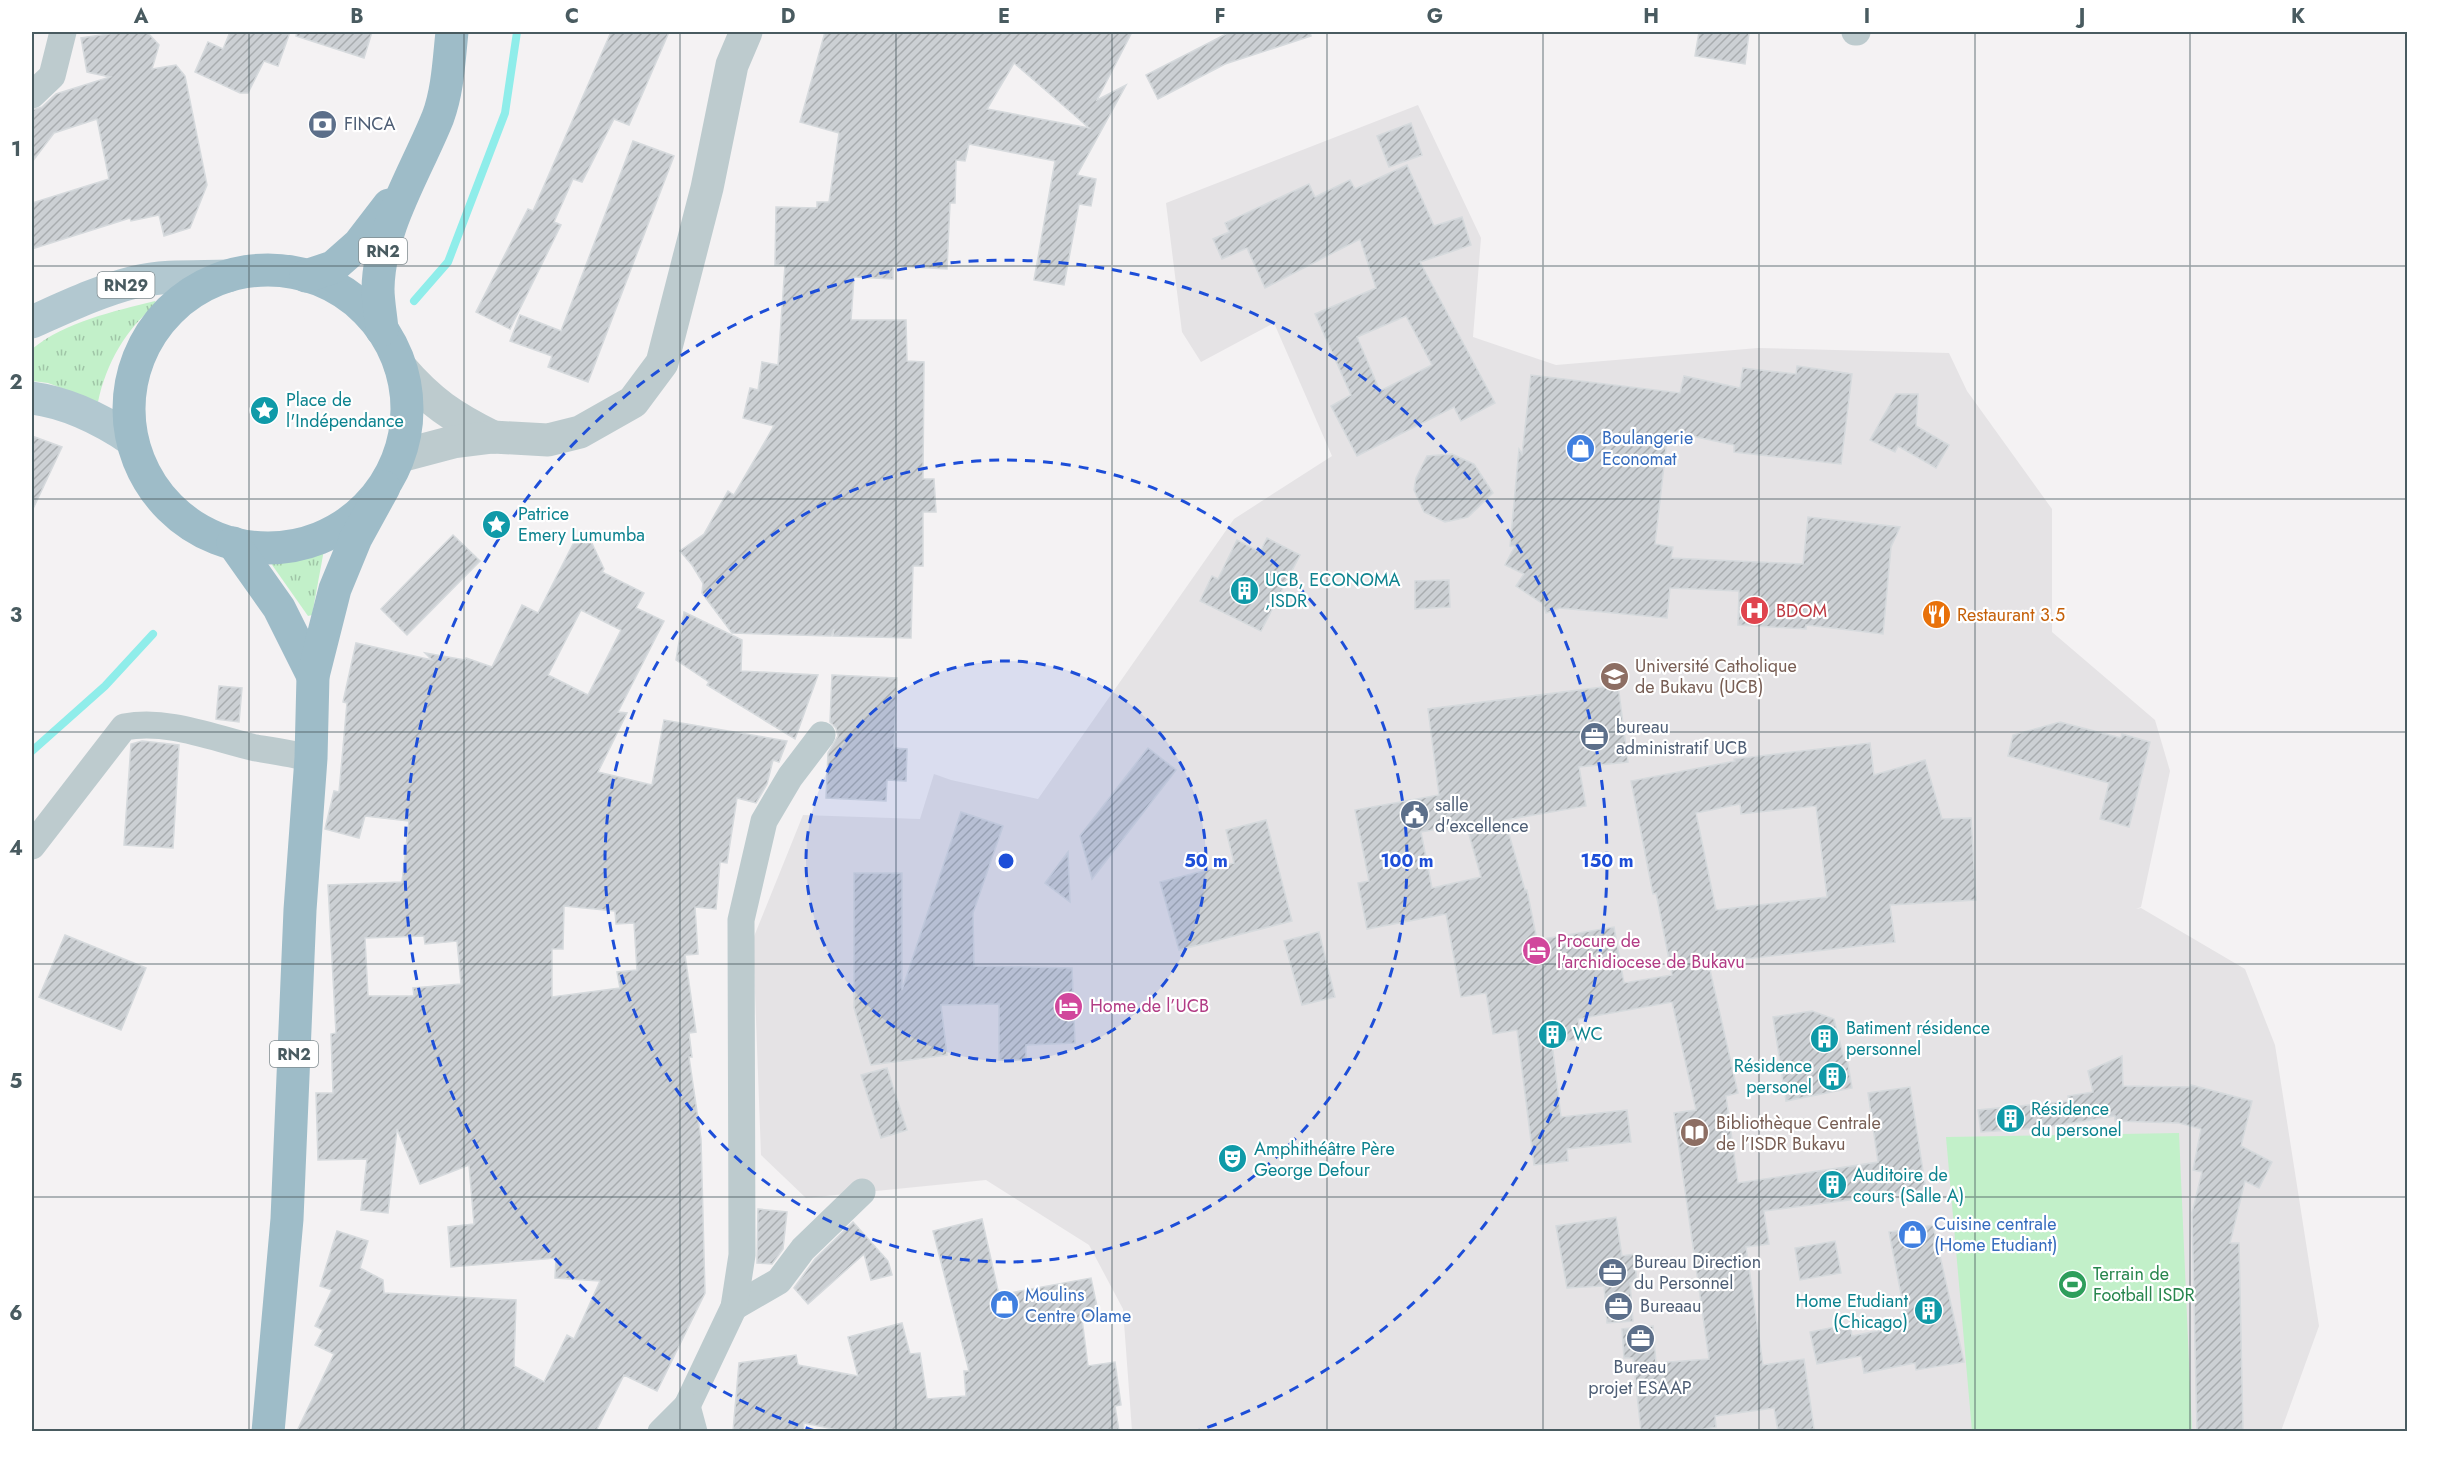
<svg xmlns="http://www.w3.org/2000/svg" width="2439" height="1463" font-family="Jost,sans-serif">
	<style>
		.education { fill: #e5e3e5 }
		.grass { fill: url(#grass-tufts) }
		.park { fill: #c2f0c9 }
		.lines { fill: none; stroke-linecap: round; stroke-linejoin: round }
		.stream { stroke: #8fedea; stroke-width: 8 }
		.building { fill: url(#building-hatch); stroke: #d6dadd; stroke-width: 1.5; fill-rule: evenodd }
		.minor { stroke: #bdcbce; stroke-width: 27 }
		.tertiary { stroke: #bdcbce; stroke-width: 33 }
		.primary { stroke: #b2c8d0; stroke-width: 33 }
		.trunk { stroke: #9ebcc8; stroke-width: 33 }
		.grid { fill: none; stroke: #495b60; stroke-width: 1.5; stroke-opacity: 0.55 }
		.ring { fill: none; stroke: #1d4ed8; stroke-width: 3; stroke-dasharray: 10 8 }
		.labels { text-anchor: middle; dominant-baseline: central; stroke-width: 4.5; stroke-linejoin: round; paint-order: stroke }
		.shield { fill: #fff; stroke: #808c90; stroke-width: 1.5 }
		.shield-label { font-size: 16px; font-weight: bold; fill: #495b60 }
		.service-label { font-size: 18px; fill: #4e5e75; stroke: #fff; text-anchor: start }
		.culture-label { font-size: 18px; fill: #0d838f; stroke: #fff; text-anchor: start }
		.shop-label { font-size: 18px; fill: #366cbe; stroke: #fff; text-anchor: start }
		.health-label { font-size: 18px; fill: #be3a42; stroke: #fff; text-anchor: start }
		.food-label { font-size: 18px; fill: #c56008; stroke: #fff; text-anchor: start }
		.education-label { font-size: 18px; fill: #785e54; stroke: #fff; text-anchor: start }
		.hotel-label { font-size: 18px; fill: #b23c85; stroke: #fff; text-anchor: start }
		.leisure-label { font-size: 18px; fill: #27864d; stroke: #fff; text-anchor: start }
		.centre { fill: #1d4ed8; stroke: #fff; stroke-width: 3 }
		.ring-label { font-size: 18px; text-anchor: middle; font-weight: bold; fill: #1d4ed8; stroke: #fff; stroke-width: 4.5; stroke-linejoin: round; paint-order: stroke }
		.neatline { fill: none; stroke: #495b60; stroke-width: 2 }
		.grid-label { font-size: 20px; text-anchor: middle; font-weight: bold; fill: #495b60 }
	</style>
	<defs>
		<pattern id="grass-tufts" width="24" height="20" patternUnits="userSpaceOnUse" patternTransform="scale(1.5)"><rect width="24" height="20" fill="#c2f0c9"/><path d="M3 7l-1-3M5 7V3M7 7l1-3M15 17l-1-3M17 17v-4M19 17l1-3" fill="none" stroke="#a0c5a7"/></pattern>
		<pattern id="building-hatch" width="6" height="6" patternUnits="userSpaceOnUse" patternTransform="scale(1.5)"><rect width="6" height="6" fill="#ccd0d4"/><path d="M-1 1l2-2M0 6l6-6M5 7l2-2" fill="none" stroke="#a8acaf"/></pattern>
	</defs>
	<rect width="100%" height="100%" fill="#f4f2f3"/>
	<polygon class="education" points="1418,105 1481,238 1473,337 1556,365 1758,348 1949,353 1967,391 2052,509 2052,632 2155,720 2170,771 2141,907 2136,909 2141,908 2245,969 2275,1045 2319,1326 2281,1431 1132,1431 1123,1309 1089,1245 986,1180 806,1198 761,1155 753,939 803,815 920,819 934,774 951,780 1038,799 1234,519 1332,456 1274,323 1201,362 1182,332 1166,203"/>
	<g class="grass">
		<path d="M155,301l2,3c-31,24 -51,60 -59,98l-50,-19 -16,-2v-32c35,-28 80,-37 123,-48z"/>
		<polygon points="324,550 312,615 308,616 270,562"/>
	</g>
	<polygon class="park" points="2179,1133 2192,1431 1972,1431 1946,1137"/>
	<g class="lines">
		<g class="stream">
			<polyline points="414,301 448,262 505,113 517,32"/>
			<polyline points="32,751 105,686 153,634"/>
		</g>
	</g>
	<g class="building">
		<polygon points="122,32 147,32 159,45 152,69 176,65 185,76 207,185 190,228 164,236 159,215 131,221 130,218 32,249 32,203 109,179 97,119 54,133 32,162 32,110 42,107 56,94 110,77 87,72 81,38"/>
		<polygon points="230,32 290,32 278,66 264,61 248,93 240,93 195,72 208,42 223,49"/>
		<polygon points="297,32 372,32 364,58 296,36"/>
		<polygon points="611,32 669,32 629,125 614,119 582,182 573,179 554,222 561,225 510,329 476,312 528,209 533,211"/>
		<path d="M825,32h307l-35,68 29,-15 -49,90 19,4 -5,27 -12,-2 -15,81 -30,-5 21,-119 -86,-17 -4,17 -9,-1 -1,43h-5l-3,66 -54,-3v13l-39,-2 -3,43h55l1,41 17,1 -1,117h11l2,33h-13v54h-10l-2,72 -78,-2 1,-7 -3,7 -99,-3 -30,-40 1,-10 -11,-18 -12,-14 24,-17 24,-43 6,4 40,-69 -31,-8 7,-30 8,2 4,-28 16,3 7,-100h-10l1,-58 41,1v-6h12l10,-69 -39,-11zM1014,63l58,50 17,15 -102,-19z"/>
		<polygon points="1230,32 1310,32 1311,36 1225,64 1158,99 1146,75"/>
		<polygon points="1699,32 1749,33 1745,64 1695,56"/>
		<polygon points="1411,123 1422,155 1389,167 1377,136"/>
		<polygon points="633,141 674,156 588,382 548,367 552,356 510,341 520,315 561,331"/>
		<path d="M1407,165l27,61 28,-9 9,28 -51,17 75,141 -34,18 -7,-14 -97,49 -26,-50 20,-11 -36,-81 61,-26 -16,-49 -95,49 -18,-40 -25,11 -9,-20 16,-7 -4,-9 84,-39 6,13 35,-17 5,9zM1406,316l26,49 -52,26 -23,-54z"/>
		<polygon points="1797,366 1852,374 1841,464 1734,452 1734,445 1668,431 1655,544 1673,547 1671,558 1803,564 1808,517 1900,527 1891,547 1883,634 1806,625 1806,629 1738,625 1739,591 1670,588 1667,618 1560,608 1546,613 1543,604 1516,586 1524,574 1505,565 1515,546 1510,546 1519,449 1522,454 1531,375 1680,393 1684,376 1740,388 1743,368 1796,374"/>
		<polygon points="1896,394 1918,394 1916,426 1949,445 1936,468 1898,446 1895,452 1870,440"/>
		<polygon points="32,436 62,447 32,511"/>
		<polygon points="1452,454 1474,464 1493,493 1468,517 1445,522 1424,512 1414,490 1416,478 1427,456"/>
		<polygon points="453,535 480,561 407,635 381,609"/>
		<path d="M588,535l16,34 -2,3 42,21 -8,15 28,13 -46,91 9,1 -29,59 54,13 12,-65 123,21 -8,21 -6,-2 -6,24 -11,19 -19,-5 -10,65 -7,-1 -4,47 -21,-2 3,47 -13,1 11,77 -7,1 3,24h-3l12,82 4,154 -48,98 -33,-16 -28,56h-299l37,-77 -19,-9 8,-15 -8,-4 17,-36 -12,-4 17,-55 31,10 -8,27 23,12 1,13 132,7 -2,66 30,16 23,-47 7,4 26,-58 -45,-3 1,-20 -105,9 -3,-40 26,-3 -5,-59 -49,19 -23,-55 -9,84 -27,-3 6,-51 -49,1 -2,-67h17l-2,-59 5,-1 -8,-148 74,-3 7,-61 -44,-5 -6,22 -34,-9 9,-38 5,1 8,-89 -4,-1 13,-59 76,17 -7,-7 40,7 1,-2 26,9 30,-62 16,8 36,-71zM581,610l40,20 -33,65 -40,-20zM564,906l51,5 1,13 18,-1 3,47 -20,2 3,16 -68,9v-48h11zM424,936l1,8 32,-3 4,43 -48,4 1,8h-46l-3,-58z"/>
		<polygon points="1267,538 1300,555 1261,631 1200,601 1212,576 1218,579 1237,540 1260,552"/>
		<polygon points="1449,580 1450,607 1415,609 1415,581"/>
		<polygon points="684,612 742,640 741,671 818,675 795,739 707,685 709,682 676,660"/>
		<polygon points="832,675 897,678 894,748 907,749 906,781 887,780 886,801 826,798 828,753 838,736 836,728 830,722"/>
		<path d="M1618,685l10,77 -49,5 7,39 -81,14 20,70h2l10,50 77,-13 10,56 48,-8 -16,-82 -3,1 -22,-113 104,-20 -1,-2 136,-16 4,32 51,-15 17,59 29,-1 5,82 -86,5 5,37 -177,20 1,6 -9,2 28,123 -12,3 12,87 140,-21 -10,-69 42,-6 16,103 -162,21 5,33 -23,3 17,118 41,-6 10,70 -36,2 -4,-23 -59,8 1,11 -22,4h-53l-8,-73h-9l-2,-29 31,-3 3,37 53,-4 -35,-246 22,-3 -24,-108 -94,17 3,20 -29,4 9,74 66,-7 4,32 -64,7 1,12 -34,4 -17,-135 -24,4 -7,-41 -25,4 -15,-83 -79,15 -9,-46 11,-2 -14,-71 84,-15 -11,-86zM1740,804l1,10 75,-8 11,91 -111,13 -20,-97zM1466,824l15,53 -49,11 -11,-56z"/>
		<polygon points="219,686 242,688 239,722 216,719"/>
		<polygon points="2060,722 2121,738 2122,734 2150,742 2129,827 2100,819 2109,783 2008,756 2013,735"/>
		<polygon points="142,741 179,745 173,848 124,845 131,744"/>
		<polygon points="1148,748 1176,770 1092,879 1080,836"/>
		<polygon points="961,812 1003,826 973,913 974,966 1072,968 1075,1043 1026,1045 1026,1060 999,1060 999,1004 941,1005 947,1055 871,1065 854,1008 854,873 902,873 902,990"/>
		<polygon points="1266,820 1292,921 1179,950 1160,882 1234,863 1226,830"/>
		<polygon points="1068,852 1070,902 1045,883"/>
		<polygon points="1319,932 1335,997 1302,1005 1284,941"/>
		<polygon points="65,935 146,968 121,1030 39,997"/>
		<polygon points="1812,1011 1834,1019 1844,1058 1847,1058 1852,1088 1786,1101 1773,1017"/>
		<polygon points="2122,1056 2123,1086 2190,1087 2191,1085 2252,1101 2241,1146 2272,1162 2259,1188 2245,1181 2230,1243 2239,1243 2243,1431 2197,1431 2192,1213 2202,1172 2193,1170 2201,1129 2179,1123 2115,1121 2115,1116 2043,1128 1981,1132 1978,1110 2069,1101 2068,1096 2093,1092 2088,1071"/>
		<polygon points="887,1068 907,1130 881,1138 861,1075"/>
		<polygon points="758,1209 787,1212 783,1249 772,1264 757,1263"/>
		<polygon points="1616,1217 1622,1256 1634,1254 1637,1282 1630,1283 1633,1321 1607,1323 1604,1286 1567,1288 1556,1226"/>
		<polygon points="982,1219 999,1295 1091,1278 1099,1316 1082,1319 1088,1366 1115,1362 1121,1405 1115,1406 1119,1431 843,1431 804,1423 803,1431 733,1431 739,1363 796,1355 798,1365 858,1376 848,1337 902,1323 910,1354 920,1353 927,1399 966,1396 964,1371 969,1371 933,1231"/>
		<polygon points="853,1222 888,1261 892,1275 871,1280 864,1254 808,1304 794,1288 815,1259"/>
		<polygon points="1933,1225 1964,1362 1916,1370 1915,1363 1864,1373 1861,1356 1817,1364 1810,1332 1850,1324 1852,1336 1907,1325 1889,1232"/>
		<polygon points="1835,1241 1841,1273 1800,1280 1795,1248"/>
	</g>
	<g class="lines">
		<g class="minor">
			<polyline points="1855,32 1857,32"/>
			<polyline points="32,95 52,76 63,32"/>
			<path d="M32,846l92,-119c46,-8 88,11 132,21 18,3 37,6 55,10"/>
			<polyline points="734,1307 779,1281 803,1249 862,1192"/>
			<polyline points="687,1406 734,1307 742,1255 741,920 764,821 790,777 822,735"/>
			<polyline points="661,1432 687,1406 694,1432"/>
		</g>
		<g class="tertiary">
			<path d="M401,368c29,34 52,49 92,69"/>
			<polyline points="400,456 453,442 493,437 548,440 580,432 633,402 662,363 707,188 732,65 746,32"/>
		</g>
		<g class="primary">
			<path d="M32,322c34,-15 67,-31 103,-40 30,-7 62,-5 93,-6"/>
			<path d="M32,398c37,5 69,21 100,42"/>
		</g>
		<g class="trunk">
			<circle cx="268" cy="409" r="139"/>
			<polyline points="306,276 333,267 359,244 389,205"/>
			<path d="M382,330c-1,-14 -4,-28 -4,-41 1,-61 38,-117 60,-172 10,-27 11,-58 14,-85"/>
			<polyline points="233,543 279,608 313,676"/>
			<polyline points="268,1432 287,1219 300,910 311,758 313,676 335,589 356,538 384,487"/>
		</g>
	</g>
	<path class="grid" d="M249,32v1400M464,32v1400M680,32v1400M896,32v1400M1112,32v1400M1327,32v1400M1543,32v1400M1759,32v1400M1975,32v1400M2190,32v1400M32,266h2376M32,499h2376M32,732h2376M32,964h2376M32,1197h2376"/>
	<circle cx="1006" cy="861" r="200" fill="#1d4ed8" fill-opacity=".12"/>
	<g class="ring">
		<circle cx="1006" cy="861" r="200"/>
		<circle cx="1006" cy="861" r="401"/>
		<path d="M815 1431A601 601 0 1 1 1197 1431"/>
	</g>
	<defs>
		<symbol id="bank-disc" viewBox="-11 -11 22 22"><circle r="9.5" fill="#5c6f8a" stroke="#fff"/><path d="M-6-4H6V4H-6ZM0-2.3a2.3 2.3 0 1 0 0 4.6a2.3 2.3 0 1 0 0-4.6Z" fill="#fff"/></symbol>
		<symbol id="sight-disc" viewBox="-11 -11 22 22"><circle r="9.5" fill="#0f9aa8" stroke="#fff"/><path d="M0-6L1.8-2.2L6-1.7L2.9 1.2L3.7 5.4L0 3.3L-3.7 5.4L-2.9 1.2L-6-1.7L-1.8-2.2Z" fill="#fff"/></symbol>
		<symbol id="shop-disc" viewBox="-11 -11 22 22"><circle r="9.5" fill="#3f7fe0" stroke="#fff"/><path d="M-5-2.5h2.3a2.7 3.5 0 0 1 5.4 0H5L5.5 6h-11ZM-1.5-2.5h3a1.5 2.3 0 0 0-3 0Z" fill="#fff"/></symbol>
		<symbol id="building-disc" viewBox="-11 -11 22 22"><circle r="9.5" fill="#0f9aa8" stroke="#fff"/><path d="M-4-6H4V6H1V3H-1V6H-4ZM-2.5-4.3h1.7v1.8h-1.7ZM.8-4.3h1.7v1.8H.8ZM-2.5-1h1.7V.8h-1.7ZM.8-1h1.7V.8H.8Z" fill="#fff"/></symbol>
		<symbol id="hospital-disc" viewBox="-11 -11 22 22"><circle r="9.5" fill="#e0444e" stroke="#fff"/><path d="M-5-5h3v3.5h4V-5h3V5h-3V1.5h-4V5h-3Z" fill="#fff"/></symbol>
		<symbol id="restaurant-disc" viewBox="-11 -11 22 22"><circle r="9.5" fill="#e8710a" stroke="#fff"/><path d="M-5-6h1v4h1v-4h1v4h1v-4h1v5L-1.5 .5V6h-2V.5L-5-1ZM5-6V6H3V1.5H1.5Q1.5-4 5-6Z" fill="#fff"/></symbol>
		<symbol id="university-disc" viewBox="-11 -11 22 22"><circle r="9.5" fill="#8d6e63" stroke="#fff"/><path d="M0-5L7-2L0 1L-7-2ZM-4 1L0 2.5L4 1V4Q0 6-4 4Z" fill="#fff"/></symbol>
		<symbol id="office-disc" viewBox="-11 -11 22 22"><circle r="9.5" fill="#5c6f8a" stroke="#fff"/><path d="M-6-3h4V-5.5h4V-3h4V5H-6ZM-1-4.5V-3h2v-1.5ZM-6 0V1H6V0Z" fill="#fff"/></symbol>
		<symbol id="civic-disc" viewBox="-11 -11 22 22"><circle r="9.5" fill="#5c6f8a" stroke="#fff"/><path d="M-.6-6.5H3V-4.5H.6V-3L4-1V1h2V6H-6V1h2V-1L-.6-3ZM-1.2 2.5V6h2.4V2.5Z" fill="#fff"/></symbol>
		<symbol id="hotel-disc" viewBox="-11 -11 22 22"><circle r="9.5" fill="#d1479c" stroke="#fff"/><path d="M-6-4.5h1.5V1H6V5H4.5V3h-9V5H-6ZM-4 0a1.8 1.8 0 1 1 3.6 0ZM.5 0V-2.5h3Q6-2.5 6 0Z" fill="#fff"/></symbol>
		<symbol id="library-disc" viewBox="-11 -11 22 22"><circle r="9.5" fill="#8d6e63" stroke="#fff"/><path d="M-6-4Q-3-5.5-.7-3.5V5Q-3 3-6 4ZM6-4Q3-5.5 .7-3.5V5Q3 3 6 4Z" fill="#fff"/></symbol>
		<symbol id="theatre-disc" viewBox="-11 -11 22 22"><circle r="9.5" fill="#0f9aa8" stroke="#fff"/><path d="M-5-5.5Q0-4 5-5.5V0Q5 5 0 6Q-5 5-5 0ZM-3.3-2.5H-1v1.5H-3.3ZM1-2.5H3.3v1.5H1ZM-2.8 1Q0 5.5 2.8 1Z" fill="#fff"/></symbol>
		<symbol id="stadium-disc" viewBox="-11 -11 22 22"><circle r="9.5" fill="#2e9e5b" stroke="#fff"/><path d="M0-5a6.5 5 0 1 0 0 10a6.5 5 0 1 0 0-10ZM-3.5-1.8h7v3.6h-7Z" fill="#fff"/></symbol>
	</defs>
	<g fill-rule="evenodd">
		<use href="#bank-disc" x="306" y="108" width="33" height="33"/>
		<use href="#sight-disc" x="248" y="394" width="33" height="33"/>
		<use href="#shop-disc" x="1564" y="432" width="33" height="33"/>
		<use href="#sight-disc" x="480" y="508" width="33" height="33"/>
		<use href="#building-disc" x="1228" y="574" width="33" height="33"/>
		<use href="#hospital-disc" x="1738" y="594" width="33" height="33"/>
		<use href="#restaurant-disc" x="1920" y="598" width="33" height="33"/>
		<use href="#university-disc" x="1598" y="660" width="33" height="33"/>
		<use href="#office-disc" x="1578" y="720" width="33" height="33"/>
		<use href="#civic-disc" x="1398" y="798" width="33" height="33"/>
		<use href="#hotel-disc" x="1520" y="934" width="33" height="33"/>
		<use href="#hotel-disc" x="1052" y="990" width="33" height="33"/>
		<use href="#building-disc" x="1536" y="1018" width="33" height="33"/>
		<use href="#building-disc" x="1808" y="1022" width="33" height="33"/>
		<use href="#building-disc" x="1816" y="1060" width="33" height="33"/>
		<use href="#building-disc" x="1994" y="1102" width="33" height="33"/>
		<use href="#library-disc" x="1678" y="1116" width="33" height="33"/>
		<use href="#theatre-disc" x="1216" y="1142" width="33" height="33"/>
		<use href="#building-disc" x="1816" y="1168" width="33" height="33"/>
		<use href="#shop-disc" x="1896" y="1218" width="33" height="33"/>
		<use href="#office-disc" x="1596" y="1256" width="33" height="33"/>
		<use href="#stadium-disc" x="2056" y="1268" width="33" height="33"/>
		<use href="#shop-disc" x="988" y="1288" width="33" height="33"/>
		<use href="#office-disc" x="1602" y="1290" width="33" height="33"/>
		<use href="#building-disc" x="1912" y="1294" width="33" height="33"/>
		<use href="#office-disc" x="1624" y="1322" width="33" height="33"/>
	</g>
	<g class="labels">
		<g class="shield">
			<rect x="359" y="238" width="48" height="26" rx="4.5"/>
			<rect x="97.5" y="272" width="57" height="26" rx="4.5"/>
			<rect x="270" y="1041" width="48" height="26" rx="4.5"/>
		</g>
		<g class="shield-label">
			<text x="383" y="251">RN2</text>
			<text x="126" y="285">RN29</text>
			<text x="294" y="1054">RN2</text>
		</g>
		<g class="service-label">
			<text x="344" y="124">FINCA</text>
			<text x="1616" y="727">bureau<tspan x="1616" dy="21">administratif UCB</tspan></text>
			<text x="1435" y="805">salle<tspan x="1435" dy="21">d'excellence</tspan></text>
			<text x="1634" y="1262">Bureau Direction<tspan x="1634" dy="21">du Personnel</tspan></text>
			<text x="1640" y="1306">Bureaau</text>
			<text x="1640" y="1367" text-anchor="middle">Bureau<tspan x="1640" dy="21">projet ESAAP</tspan></text>
		</g>
		<g class="culture-label">
			<text x="286" y="400">Place de<tspan x="286" dy="21">l'Indépendance</tspan></text>
			<text x="518" y="514">Patrice<tspan x="518" dy="21">Emery Lumumba</tspan></text>
			<text x="1265" y="580">UCB, ECONOMA<tspan x="1265" dy="21">,ISDR</tspan></text>
			<text x="1846" y="1028">Batiment résidence<tspan x="1846" dy="21">personnel</tspan></text>
			<text x="1573" y="1034">WC</text>
			<text x="1812" y="1066" text-anchor="end">Résidence<tspan x="1812" dy="21">personel</tspan></text>
			<text x="2031" y="1109">Résidence<tspan x="2031" dy="21">du personel</tspan></text>
			<text x="1254" y="1149">Amphithéâtre Père<tspan x="1254" dy="21">George Defour</tspan></text>
			<text x="1853" y="1175">Auditoire de<tspan x="1853" dy="21">cours (Salle A)</tspan></text>
			<text x="1908" y="1301" text-anchor="end">Home Etudiant<tspan x="1908" dy="21">(Chicago)</tspan></text>
		</g>
		<g class="shop-label">
			<text x="1602" y="438">Boulangerie<tspan x="1602" dy="21">Economat</tspan></text>
			<text x="1934" y="1224">Cuisine centrale<tspan x="1934" dy="21">(Home Etudiant)</tspan></text>
			<text x="1025" y="1295">Moulins<tspan x="1025" dy="21">Centre Olame</tspan></text>
		</g>
		<g class="health-label">
			<text x="1776" y="611">BDOM</text>
		</g>
		<g class="food-label">
			<text x="1957" y="615">Restaurant 3.5</text>
		</g>
		<g class="education-label">
			<text x="1635" y="666">Université Catholique<tspan x="1635" dy="21">de Bukavu (UCB)</tspan></text>
			<text x="1716" y="1123">Bibliothèque Centrale<tspan x="1716" dy="21">de l’ISDR Bukavu</tspan></text>
		</g>
		<g class="hotel-label">
			<text x="1557" y="941">Procure de<tspan x="1557" dy="21">l'archidiocese de Bukavu</tspan></text>
			<text x="1090" y="1006">Home de l’UCB</text>
		</g>
		<g class="leisure-label">
			<text x="2093" y="1274">Terrain de<tspan x="2093" dy="21">Football ISDR</tspan></text>
		</g>
	</g>
	<circle cx="1006" cy="861" r="9" class="centre"/>
	<g class="ring-label">
		<text x="1206" y="867">50 m</text>
		<text x="1407" y="867">100 m</text>
		<text x="1607" y="867">150 m</text>
	</g>
	<rect width="2439" height="1463" fill="none" stroke="#ffffff" stroke-width="66"/>
	<rect x="33" y="33" width="2373" height="1397" class="neatline"/>
	<g class="grid-label">
		<text x="141" y="23">A</text>
		<text x="357" y="23">B</text>
		<text x="572" y="23">C</text>
		<text x="788" y="23">D</text>
		<text x="1004" y="23">E</text>
		<text x="1220" y="23">F</text>
		<text x="1435" y="23">G</text>
		<text x="1651" y="23">H</text>
		<text x="1867" y="23">I</text>
		<text x="2082" y="23">J</text>
		<text x="2298" y="23">K</text>
		<text x="16" y="156">1</text>
		<text x="16" y="389">2</text>
		<text x="16" y="622">3</text>
		<text x="16" y="855">4</text>
		<text x="16" y="1088">5</text>
		<text x="16" y="1320">6</text>
	</g>
</svg>
